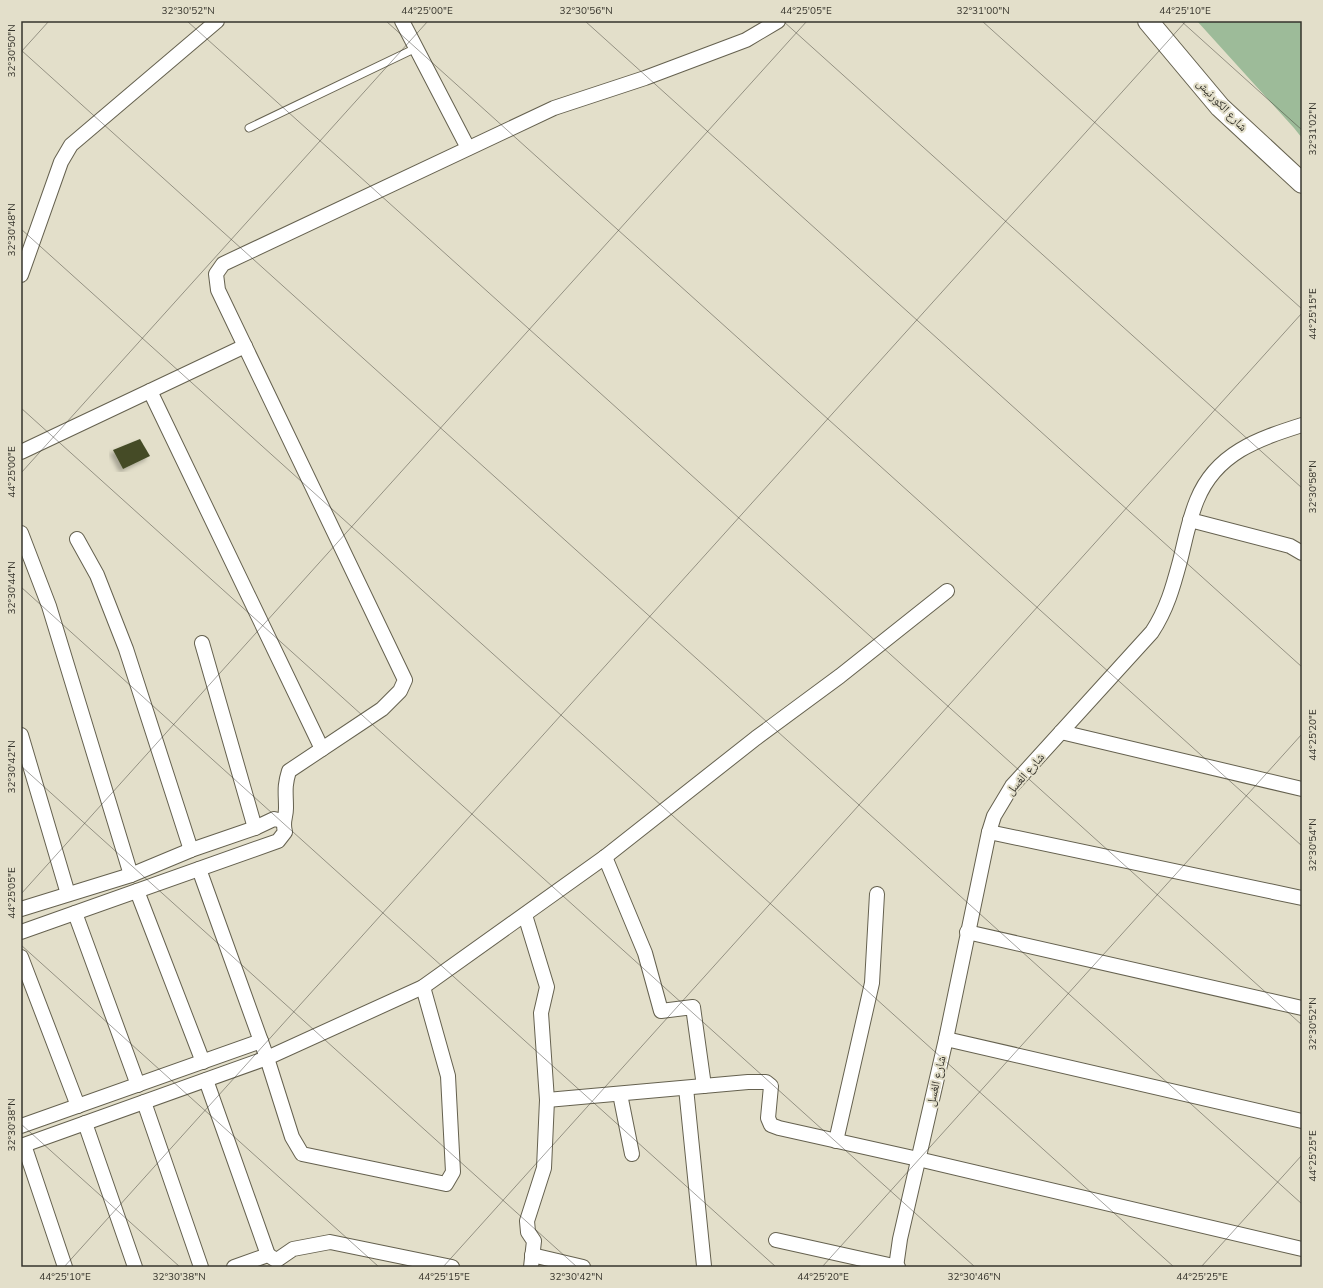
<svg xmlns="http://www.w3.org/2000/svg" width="1323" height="1288" font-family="'Nunito Sans','Noto Naskh Arabic',sans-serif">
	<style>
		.water { fill: #9dbb99 }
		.building { fill: #444c27; filter: url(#shadow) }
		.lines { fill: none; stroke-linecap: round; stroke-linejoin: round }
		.lane-casing { stroke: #65614f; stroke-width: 9 }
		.street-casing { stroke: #65614f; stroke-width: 16 }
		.secondary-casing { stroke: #65614f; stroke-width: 22 }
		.lane { stroke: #fff; stroke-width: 7 }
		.street { stroke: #fff; stroke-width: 14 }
		.secondary { stroke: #fff; stroke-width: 20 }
		.ticks { fill: none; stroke: #36342c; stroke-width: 1; stroke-opacity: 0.45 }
		.labels { text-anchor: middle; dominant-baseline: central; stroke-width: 4; stroke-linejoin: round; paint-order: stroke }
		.street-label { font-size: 12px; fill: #36342c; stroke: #e3dfca }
		.neatline { fill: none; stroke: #36342c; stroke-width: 1.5 }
		.ticks-label { font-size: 10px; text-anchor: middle; fill: #36342c }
	</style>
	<defs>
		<filter id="shadow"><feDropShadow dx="-3.5" dy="3.5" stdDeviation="2" flood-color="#0004"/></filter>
	</defs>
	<rect width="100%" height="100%" fill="#e3dfca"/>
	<polygon class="water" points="1197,21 1302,21 1302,138 1294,128"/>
	<polygon class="building" points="140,439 150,456 123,469 113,450"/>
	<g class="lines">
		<defs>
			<polyline id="lane" points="249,128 416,48"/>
			<g id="street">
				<polyline points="402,21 468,148"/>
				<polyline points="21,275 61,162 71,145 217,21"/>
				<polyline points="150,391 322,749"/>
				<polyline points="21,452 245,346"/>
				<polyline points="1190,520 1290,546 1302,553"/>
				<polyline points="21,533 49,606 131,875"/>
				<polyline points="77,539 97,575 126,649 191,850"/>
				<polyline points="202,643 255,828"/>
				<polyline points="1061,732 1302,789"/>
				<polyline points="21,735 68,894"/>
				<polyline points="989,832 1302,898"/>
				<polyline points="605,857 645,953 661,1011 693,1007 704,1086"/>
				<polyline points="199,869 267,1058 292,1137 302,1154 446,1184 453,1172 448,1076 423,987"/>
				<polyline points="137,891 203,1062"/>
				<polyline points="21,909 131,875 191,850 255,828 274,819 283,821"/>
				<polyline points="75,913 138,1085"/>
				<polyline points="525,915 547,987 541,1013 547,1100 544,1168 527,1221 528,1232 534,1241 531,1267"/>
				<path d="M21,932l257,-91 7,-9c-3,-12 1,-13 1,-24 0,-16 -2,-21 3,-37l93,-62 18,-18 5,-11 -187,-390 -2,-16 7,-10 331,-156 91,-30 101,-38 32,-19"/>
				<polyline points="967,932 1302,1008"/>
				<polyline points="21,957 78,1106"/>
				<polyline points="946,1039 1302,1121"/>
				<polyline points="206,1080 268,1255"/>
				<polyline points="686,1088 704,1266"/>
				<polyline points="620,1094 632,1154"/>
				<polyline points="547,1100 748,1082 766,1082 771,1086 768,1118 771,1125 779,1128 918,1159 1302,1249"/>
				<polyline points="144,1102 201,1267"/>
				<polyline points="85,1123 135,1267"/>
				<polyline points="21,1126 261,1041"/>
				<polyline points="836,1141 872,983 877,894"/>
				<polyline points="24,1145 65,1267"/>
				<polyline points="21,1146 267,1058 423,987 605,857 756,738 840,676 947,591"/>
				<polyline points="776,1240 898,1267"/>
				<polyline points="532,1255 583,1267"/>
				<polyline points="277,1260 293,1249 330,1242 452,1267"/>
				<polyline points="234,1267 268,1255 276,1260"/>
				<path d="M896,1267l4,-28 46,-200 43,-207 5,-16 18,-30 140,-154c15,-23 21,-45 28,-71 5,-20 9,-42 17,-61 19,-47 61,-61 105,-75"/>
			</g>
			<polyline id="secondary" points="1148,21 1220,107 1302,183"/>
		</defs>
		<use href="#lane" class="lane-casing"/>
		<use href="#street" class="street-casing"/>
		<use href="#secondary" class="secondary-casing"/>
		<use href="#lane" class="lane"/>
		<use href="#street" class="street"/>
		<use href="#secondary" class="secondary"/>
	</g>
	<path class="ticks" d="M187,21l1115,1004M386,21l916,825M585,21l717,646M783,21l519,467M982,21l320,288M1181,21l121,109M21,50l1281,1154M21,52l28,-31M21,229l1153,1038M21,408l954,859M21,473l407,-452M21,587l755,680M21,766l556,501M21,894l786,-873M21,945l358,322M21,1124l159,143M64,1267l1122,-1246M443,1267l859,-954M822,1267l480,-533M1201,1267l101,-112"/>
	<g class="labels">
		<g class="street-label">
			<text transform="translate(1222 105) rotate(46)">شارع الكورنيش</text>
			<text transform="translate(1025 774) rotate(-49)">شارع الغسل</text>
			<text transform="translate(936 1081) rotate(-77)">شارع الغسل</text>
		</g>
	</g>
	<rect width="1323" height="1288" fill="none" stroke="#e3dfca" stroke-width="44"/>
	<rect x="22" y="22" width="1279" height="1244" class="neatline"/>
	<g class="ticks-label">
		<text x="188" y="14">32°30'52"N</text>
		<text x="427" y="14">44°25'00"E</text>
		<text x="586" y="14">32°30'56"N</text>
		<text x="806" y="14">44°25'05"E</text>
		<text x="983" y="14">32°31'00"N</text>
		<text x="1185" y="14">44°25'10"E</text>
		<text transform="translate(11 51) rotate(-90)" y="4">32°30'50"N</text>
		<text transform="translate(1312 129) rotate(-90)" y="4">32°31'02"N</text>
		<text transform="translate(11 230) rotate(-90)" y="4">32°30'48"N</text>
		<text transform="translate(1312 314) rotate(-90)" y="4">44°25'15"E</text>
		<text transform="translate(11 472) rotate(-90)" y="4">44°25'00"E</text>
		<text transform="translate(1312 487) rotate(-90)" y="4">32°30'58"N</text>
		<text transform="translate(11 588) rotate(-90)" y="4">32°30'44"N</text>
		<text transform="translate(1312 735) rotate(-90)" y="4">44°25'20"E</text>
		<text transform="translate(11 767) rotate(-90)" y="4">32°30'42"N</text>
		<text transform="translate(1312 845) rotate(-90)" y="4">32°30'54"N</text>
		<text transform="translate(11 893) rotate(-90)" y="4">44°25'05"E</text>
		<text transform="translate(1312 1024) rotate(-90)" y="4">32°30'52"N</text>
		<text transform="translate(11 1125) rotate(-90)" y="4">32°30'38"N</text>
		<text transform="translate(1312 1156) rotate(-90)" y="4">44°25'25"E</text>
		<text x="65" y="1280">44°25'10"E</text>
		<text x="179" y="1280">32°30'38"N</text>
		<text x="444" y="1280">44°25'15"E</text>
		<text x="576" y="1280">32°30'42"N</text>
		<text x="823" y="1280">44°25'20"E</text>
		<text x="974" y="1280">32°30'46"N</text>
		<text x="1202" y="1280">44°25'25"E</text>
	</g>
</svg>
